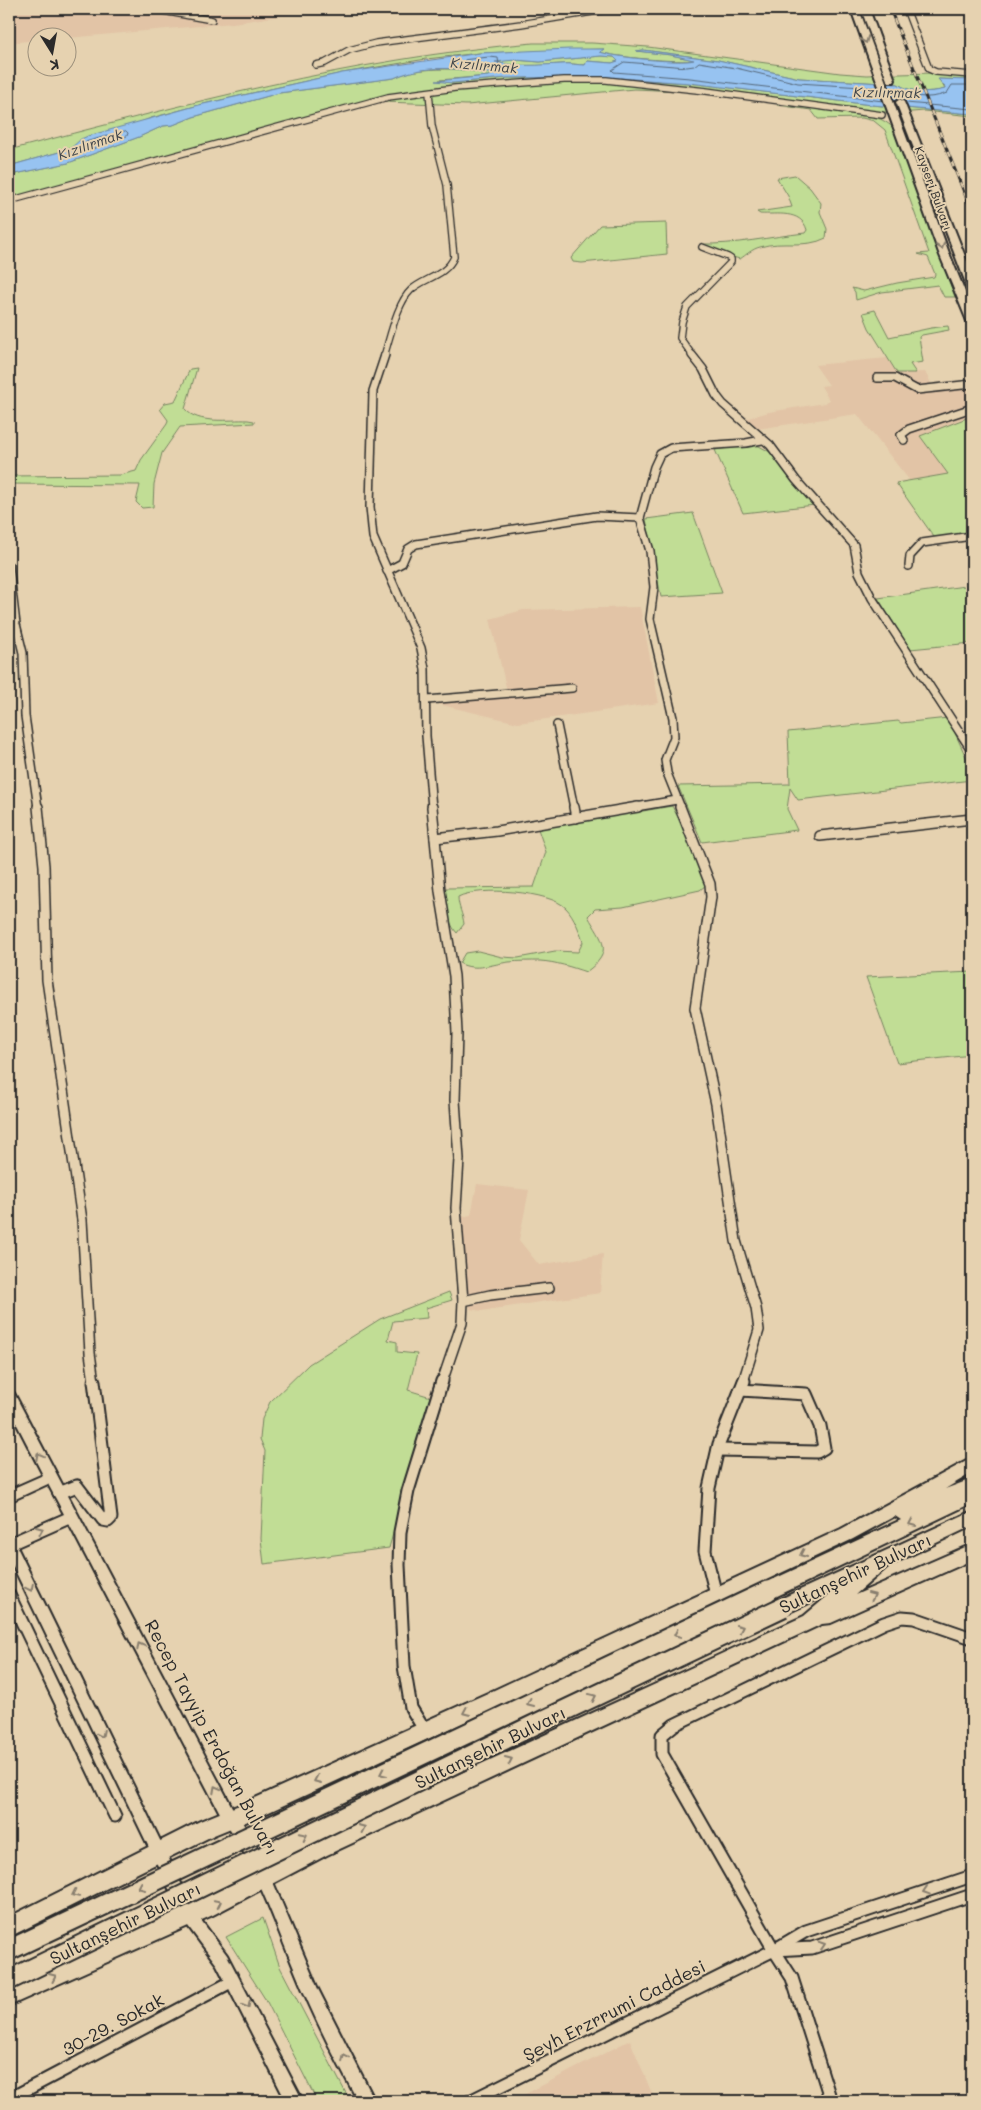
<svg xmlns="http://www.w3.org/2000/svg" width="981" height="2110" font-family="Mali,sans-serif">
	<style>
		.built { fill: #e2c4a6 }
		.green { fill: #c1dd95; stroke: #768460 }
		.water { fill: #97c3f1; stroke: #6c86a2; fill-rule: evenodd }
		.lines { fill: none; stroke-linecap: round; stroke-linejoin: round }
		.shore { stroke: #56687a; stroke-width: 1 }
		.minor-far3-casing { stroke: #2b2b2b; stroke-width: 8 }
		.minor-far2-casing { stroke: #2b2b2b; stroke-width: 10 }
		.minor-far1-casing { stroke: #2b2b2b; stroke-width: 12 }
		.minor-casing { stroke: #2b2b2b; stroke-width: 15 }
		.tertiary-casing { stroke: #2b2b2b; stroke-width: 4 }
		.trunk-casing { stroke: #2b2b2b; stroke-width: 4 }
		.minor-far3 { stroke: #e6d2b0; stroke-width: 5.5 }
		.minor-far2 { stroke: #e6d2b0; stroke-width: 7 }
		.minor-far1 { stroke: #e6d2b0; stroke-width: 9 }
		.minor { stroke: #e6d2b0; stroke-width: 11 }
		.tertiary { fill: #e6d2b0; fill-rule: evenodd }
		.trunk { fill: #e6d2b0; fill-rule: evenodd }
		.rail-casing { stroke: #2b2b2b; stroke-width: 3 }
		.rail { stroke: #e6d2b0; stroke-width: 2; stroke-dasharray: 5.5; stroke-linecap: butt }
		.trunk-bridge-casing { stroke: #2b2b2b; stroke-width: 23; stroke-linecap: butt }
		.trunk-bridge { stroke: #e6d2b0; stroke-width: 19 }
		.oneway { stroke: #887e6e }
		.labels { text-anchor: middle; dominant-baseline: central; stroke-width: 4; stroke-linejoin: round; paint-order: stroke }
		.far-street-label { font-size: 12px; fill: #2b2b2b; stroke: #e6d2b0 }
		.far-water-label { font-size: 14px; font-style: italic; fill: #3b4249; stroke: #e6d2b0 }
		.near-street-label { font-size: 18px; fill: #2b2b2b; stroke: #e6d2b0 }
	</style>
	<rect width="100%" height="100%" fill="#e6d2b0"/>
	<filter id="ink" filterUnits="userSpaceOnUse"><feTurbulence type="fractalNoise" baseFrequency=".02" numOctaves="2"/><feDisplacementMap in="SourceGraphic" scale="10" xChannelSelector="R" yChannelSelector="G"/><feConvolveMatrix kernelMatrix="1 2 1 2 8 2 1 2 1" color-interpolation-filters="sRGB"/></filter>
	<g filter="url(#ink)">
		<g class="built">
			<polygon points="9,9 326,9 233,23 68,38 38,38 37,40 9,43"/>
			<polygon points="887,358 897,373 925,372 932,385 972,379 972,416 920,436 949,474 910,481 857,414 757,429 745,419 769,412 825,403 829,400 821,386 829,385 815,365"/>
			<polygon points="640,607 659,703 518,723 433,703 507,691 490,619 523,610"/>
			<polygon points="477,1184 529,1190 519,1240 539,1265 603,1254 600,1293 481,1311 470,1309 461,1217 471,1215"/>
			<polygon points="630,2040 655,2101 512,2101"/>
		</g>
		<g class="green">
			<path d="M533,43h59l56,4 192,26 27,2 65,-2 40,3v4l-33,-1 6,10c-14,4 -35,4 -47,-5l-99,-6 -81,-18 -75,-10 -6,1 34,4 24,5c-14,3 -83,-3 -95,-8l4,-3 -124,4 -54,6 -84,14 -139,31 -52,14 -18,7 -45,11 -18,13 -61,17v-16c173,-45 345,-92 524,-107z"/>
			<path d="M601,56l13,1 4,4 -6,2 -25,-2 -1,4c-9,0 -16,-2 -24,-1 -21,1 -49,5 -67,-3l20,-1 25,2z"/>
			<path d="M453,69l40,4 -4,3 -50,4 13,3 55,-5 98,-1 84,6 183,22 100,9v2l-48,-5 -24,2 -31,-2 -263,-32 -219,17 -378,103v-20l6,-5 53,-11 71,-26 24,-11 10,-1 20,-8 86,-24 115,-15c18,-9 39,-9 59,-9z"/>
			<polygon points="561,82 621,83 701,92 634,89 467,105 384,102 392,99 483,87"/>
			<path d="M787,104c26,3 91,4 107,25l61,168h-11l-6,-12 -56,7 -26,8 -1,-8 -3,-4 12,3 33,-8 37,-6 1,-3 -7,-17 -10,-3 11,-1 -44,-123 -11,-9 -12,-3 -44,1 -7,-9 -34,-5z"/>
			<path d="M795,175l15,13 11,15 -1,9 7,17 -1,9c-21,11 -44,2 -66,9 -8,2 -14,8 -20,12l-38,-10 -2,-5c35,1 69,-7 105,-11l2,-3c-6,-21 -31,-15 -47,-16l-3,-2 35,-5 -4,-11 -11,-18z"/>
			<polygon points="666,223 667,254 582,263 573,262 571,258 600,225"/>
			<polygon points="875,310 889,337 931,328 948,326 949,330 922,335 919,337 923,362 910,364 916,373 897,373 869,328 863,313"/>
			<path d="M197,368l-12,41c13,16 45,10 63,11l6,1v2l-74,4 -18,26 -8,31 -1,23 -11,1 -6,-6 4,-17 -131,-1v-8l111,-1 16,-4 5,-11 26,-36 1,-4 -8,-11 5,-6 10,-2 15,-32z"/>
			<polygon points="972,416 972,535 934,537 896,483 948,474 920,436"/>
			<polygon points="748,445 759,446 770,452 815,505 743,513 715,450"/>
			<polygon points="693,513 722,593 661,597 646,519"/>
			<polygon points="972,585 972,643 910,649 878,598"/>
			<polygon points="948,718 972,770 972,780 798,800 790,788 787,809 797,830 702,842 678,786 790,784 788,732 898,721 901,723"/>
			<path d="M672,806l16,31 18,48 -6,5 -77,17 -28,2 -7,7c14,25 27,35 -2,56 -15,-5 -30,-10 -46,-11 -10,0 -21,0 -31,1 -17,2 -34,10 -50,1l6,-10 13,-2 24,6 16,1 37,-7 23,1 5,-10c-3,-10 -9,-26 -17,-34 -16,-17 -87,-22 -108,-11 0,10 5,17 6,27l-7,9c-9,-9 -14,-32 -11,-45l88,-1 12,-35 -8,-23z"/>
			<polygon points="972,972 972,1055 897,1063 866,977"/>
			<polygon points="449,1292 452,1300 426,1308 427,1318 393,1321 388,1340 397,1342 397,1352 417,1354 408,1390 431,1397 389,1548 264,1564 261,1539 265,1451 260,1439 262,1419 270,1402 309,1364 380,1319"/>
			<polygon points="263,1918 280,1967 350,2101 317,2101 267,2002 226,1937"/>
		</g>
		<path class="water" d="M569,49h35l-4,3c13,5 81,12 94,8l-23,-5 -35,-4 7,-1 75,10 81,18 99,6c12,9 33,9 47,5v-2l-7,-8 34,1v34l-100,-9 -183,-22 -84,-6 -98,1 -55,5 -16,-2 53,-5 4,-2c-31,-6 -69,-10 -99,4l-115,15 -86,24 -20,8 -10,1 -24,11 -71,26 -53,11 -6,5v-13l61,-17 11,-10 7,-3 111,-31 143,-32 138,-20zM601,56l13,1 4,4 -6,2 -25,-2 -2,4c-8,0 -15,-2 -23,-1 -22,1 -46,3 -67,-2l20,-2 25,2z"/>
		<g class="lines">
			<g class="shore">
				<polygon points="490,57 498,58 499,65 505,69 505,72 498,73 492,68 465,65 463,63 465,60"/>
				<polyline points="878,88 798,83 736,68 699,62 694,66 687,67 624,62 612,70 614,72 690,78 883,101"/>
				<path d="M890,88c22,6 33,14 57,5l5,-8h20"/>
				<polyline points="906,103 972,109"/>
				<polygon points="126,131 128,133 127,136 82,153 79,151 86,142"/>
			</g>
			<defs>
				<g id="minor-far3">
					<polyline points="152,9 212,20"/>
					<polyline points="906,9 929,69 936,72 972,75"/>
					<polyline points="316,65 325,63 349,50 376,43 521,24 610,9"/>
					<polyline points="9,201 388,97 455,88 564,80 606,80 706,91 882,115"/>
					<path d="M384,356c6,-18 13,-53 27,-66 13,-12 35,-14 43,-33l-7,-72 -15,-59 -3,-34"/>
					<polyline points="693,356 680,338 682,322 687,307 731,262 731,259 728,257 702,247"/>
				</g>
				<g id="minor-far2">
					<polyline points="385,355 373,391 370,507 373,537 421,648 425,669 426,736 432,808"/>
					<polyline points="692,355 703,369 716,395 723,404 770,445 796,480 854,545 859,572 872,598 972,751"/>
					<polyline points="877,378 895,378 917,390 972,384"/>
					<polyline points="904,440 901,435 909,429 972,408"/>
					<polyline points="9,566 16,624 23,653 25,716 38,808"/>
					<polyline points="909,566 910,556 922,543 972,536"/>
					<polyline points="387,571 402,563 408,549 416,544 597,516 640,518"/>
					<polyline points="427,700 572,688"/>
					<polyline points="557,725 574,808"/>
					<polyline points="630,808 677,800"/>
					<polyline points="681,808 667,773 665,760 674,737 673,718 650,619 654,587 650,551 640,518 654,467 660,454 671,448 746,443 762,440"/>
				</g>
				<g id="minor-far1">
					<polyline points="38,807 44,866 47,980 82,1220 90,1353 94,1382"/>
					<polyline points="432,807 440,891 454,976 457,1033 455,1100 459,1159 456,1208 463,1301 462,1323 442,1382"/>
					<polyline points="574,807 576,818"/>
					<polyline points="680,807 710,884 711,897 695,1008 716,1104 736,1241 756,1308 759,1330 743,1382"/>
					<polyline points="820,836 972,819"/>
					<polyline points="435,838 497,831 638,807"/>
					<polyline points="463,1301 490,1295 549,1288"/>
				</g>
				<g id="minor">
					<polyline points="718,1450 817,1452 824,1448 820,1426 806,1394 740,1390"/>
					<polyline points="59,1493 77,1486 103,1520 108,1521 111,1518 94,1381"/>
					<polyline points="9,1595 115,1816"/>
					<polyline points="716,1595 705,1551 709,1488 719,1444 744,1381"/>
					<polyline points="425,1731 411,1708 404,1666 399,1565 400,1532 408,1491 442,1381"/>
					<polyline points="774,1950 812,1948 972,1895"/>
					<polyline points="9,2099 233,1981"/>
					<polyline points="470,2101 774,1950 806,1931 972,1876"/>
					<polyline points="831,2101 792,1978 774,1950 662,1754 662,1735 674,1725 884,1623 902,1617 914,1618 972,1638"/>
				</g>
				<path id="tertiary" d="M9,1392l5,1 218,414 18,27 15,29 53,126 57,112h-17c-23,-42 -45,-85 -63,-130 -22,-53 -40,-107 -73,-154l-153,-293 -52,23 178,365 32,43 76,146h-17l-69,-136 -32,-43 -176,-364v-20l55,-24 -16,-30 -39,18v-12l34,-15 -34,-66z"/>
				<g id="trunk">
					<polygon points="851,9 859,9 949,253 972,309 972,324 967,321 939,253"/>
					<polygon points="861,9 869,9 895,80 894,82 888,82 887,80"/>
					<polygon points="900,99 904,102 972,274 972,289 967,286 896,102"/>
					<polygon points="972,1458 972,1473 945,1489 969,1480 972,1481 972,1503 775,1597 768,1599 761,1597 759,1591 761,1585 901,1520 895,1516 853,1539 506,1703 258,1817 214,1835 9,1937 9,1917 200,1821 244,1803 492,1691 841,1529"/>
					<path d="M972,1511v15l-84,40 -33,29 117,-51v16l-141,63 -9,1 -495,231 -114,60 -204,91v-20c103,-45 206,-90 304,-145l491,-225 27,-23 -48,22 -7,-2 -2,-6 2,-6z"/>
				</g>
			</defs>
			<use href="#minor-far3" class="minor-far3-casing"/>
			<use href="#minor-far2" class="minor-far2-casing"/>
			<use href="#minor-far1" class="minor-far1-casing"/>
			<use href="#minor" class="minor-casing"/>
			<use href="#tertiary" class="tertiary-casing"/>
			<use href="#trunk" class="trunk-casing"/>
			<use href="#minor-far3" class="minor-far3"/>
			<use href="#minor-far2" class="minor-far2"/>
			<use href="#minor-far1" class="minor-far1"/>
			<use href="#minor" class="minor"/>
			<use href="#tertiary" class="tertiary"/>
			<use href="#trunk" class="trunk"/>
			<defs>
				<polyline id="rail" points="890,9 972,212"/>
			</defs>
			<use href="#rail" class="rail-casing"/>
			<use href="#rail" class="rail"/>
			<defs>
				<g id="trunk-bridge">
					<polyline points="9,1950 768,1591"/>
					<polyline points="9,1980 536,1724 783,1607"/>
				</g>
			</defs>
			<use href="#trunk-bridge" class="trunk-bridge-casing"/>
			<use href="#trunk-bridge" class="trunk-bridge"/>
		</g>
		<defs><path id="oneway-chevron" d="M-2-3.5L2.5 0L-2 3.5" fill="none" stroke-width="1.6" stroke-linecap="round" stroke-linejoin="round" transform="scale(1.25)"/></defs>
		<g class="oneway">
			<use href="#oneway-chevron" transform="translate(865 40) rotate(69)"/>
			<use href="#oneway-chevron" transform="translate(941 246) rotate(71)"/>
			<use href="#oneway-chevron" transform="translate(39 1456) rotate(-118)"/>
			<use href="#oneway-chevron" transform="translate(912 1523) rotate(155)"/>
			<use href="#oneway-chevron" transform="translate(40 1530) rotate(-24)"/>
			<use href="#oneway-chevron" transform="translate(803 1554) rotate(155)"/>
			<use href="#oneway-chevron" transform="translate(30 1588) rotate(64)"/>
			<use href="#oneway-chevron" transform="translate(872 1596) rotate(-24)"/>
			<use href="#oneway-chevron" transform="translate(740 1628) rotate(-25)"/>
			<use href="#oneway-chevron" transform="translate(677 1634) rotate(155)"/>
			<use href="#oneway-chevron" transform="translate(140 1646) rotate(-118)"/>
			<use href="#oneway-chevron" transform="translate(593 1697) rotate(-25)"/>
			<use href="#oneway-chevron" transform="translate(530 1703) rotate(155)"/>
			<use href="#oneway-chevron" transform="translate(466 1712) rotate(156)"/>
			<use href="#oneway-chevron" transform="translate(101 1734) rotate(64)"/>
			<use href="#oneway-chevron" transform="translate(509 1760) rotate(-25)"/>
			<use href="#oneway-chevron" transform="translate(383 1773) rotate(155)"/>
			<use href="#oneway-chevron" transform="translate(317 1780) rotate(156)"/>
			<use href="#oneway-chevron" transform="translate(216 1789) rotate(-118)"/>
			<use href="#oneway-chevron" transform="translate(362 1828) rotate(-25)"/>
			<use href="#oneway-chevron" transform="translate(304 1836) rotate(-26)"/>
			<use href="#oneway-chevron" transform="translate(141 1887) rotate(155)"/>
			<use href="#oneway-chevron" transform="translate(926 1891) rotate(162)"/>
			<use href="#oneway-chevron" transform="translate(75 1894) rotate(154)"/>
			<use href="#oneway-chevron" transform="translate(218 1903) rotate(-26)"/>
			<use href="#oneway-chevron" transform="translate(822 1945) rotate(-18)"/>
			<use href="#oneway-chevron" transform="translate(53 1977) rotate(-24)"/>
			<use href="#oneway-chevron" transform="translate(247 2005) rotate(62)"/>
			<use href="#oneway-chevron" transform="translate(345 2058) rotate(-116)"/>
		</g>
	</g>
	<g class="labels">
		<g class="far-street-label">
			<text transform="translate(934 188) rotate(70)">Kayseri Bulvarı</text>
		</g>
		<g class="far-water-label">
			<text transform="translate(484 65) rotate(5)">Kızılırmak</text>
			<text transform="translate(887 92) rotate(1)">Kızılırmak</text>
			<text transform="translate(90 144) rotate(-19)">Kızılırmak</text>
		</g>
		<g class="near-street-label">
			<text transform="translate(855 1573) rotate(-25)">Sultanşehir Bulvarı</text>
			<text transform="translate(212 1737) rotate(62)">Recep Tayyip Erdoğan Bulvarı</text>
			<text transform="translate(490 1747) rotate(-26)">Sultanşehir Bulvarı</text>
			<text transform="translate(125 1923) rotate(-26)">Sultanşehir Bulvarı</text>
			<text transform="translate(614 2010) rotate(-27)">Şeyh Erzrrumi Caddesi</text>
			<text transform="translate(113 2024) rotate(-28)">30-29. Sokak</text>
		</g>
	</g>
	<rect width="981" height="2110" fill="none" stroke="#e6d2b0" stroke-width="30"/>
	<rect x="15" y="15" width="951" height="2080" fill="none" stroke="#2b2b2b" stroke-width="2" filter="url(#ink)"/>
	<g transform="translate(52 52) rotate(169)"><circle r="24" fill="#e6d2b0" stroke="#9b8f7b"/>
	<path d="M0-4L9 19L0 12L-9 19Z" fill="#2b2b2b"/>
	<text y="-8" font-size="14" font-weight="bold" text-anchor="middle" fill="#2b2b2b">K</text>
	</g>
</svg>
